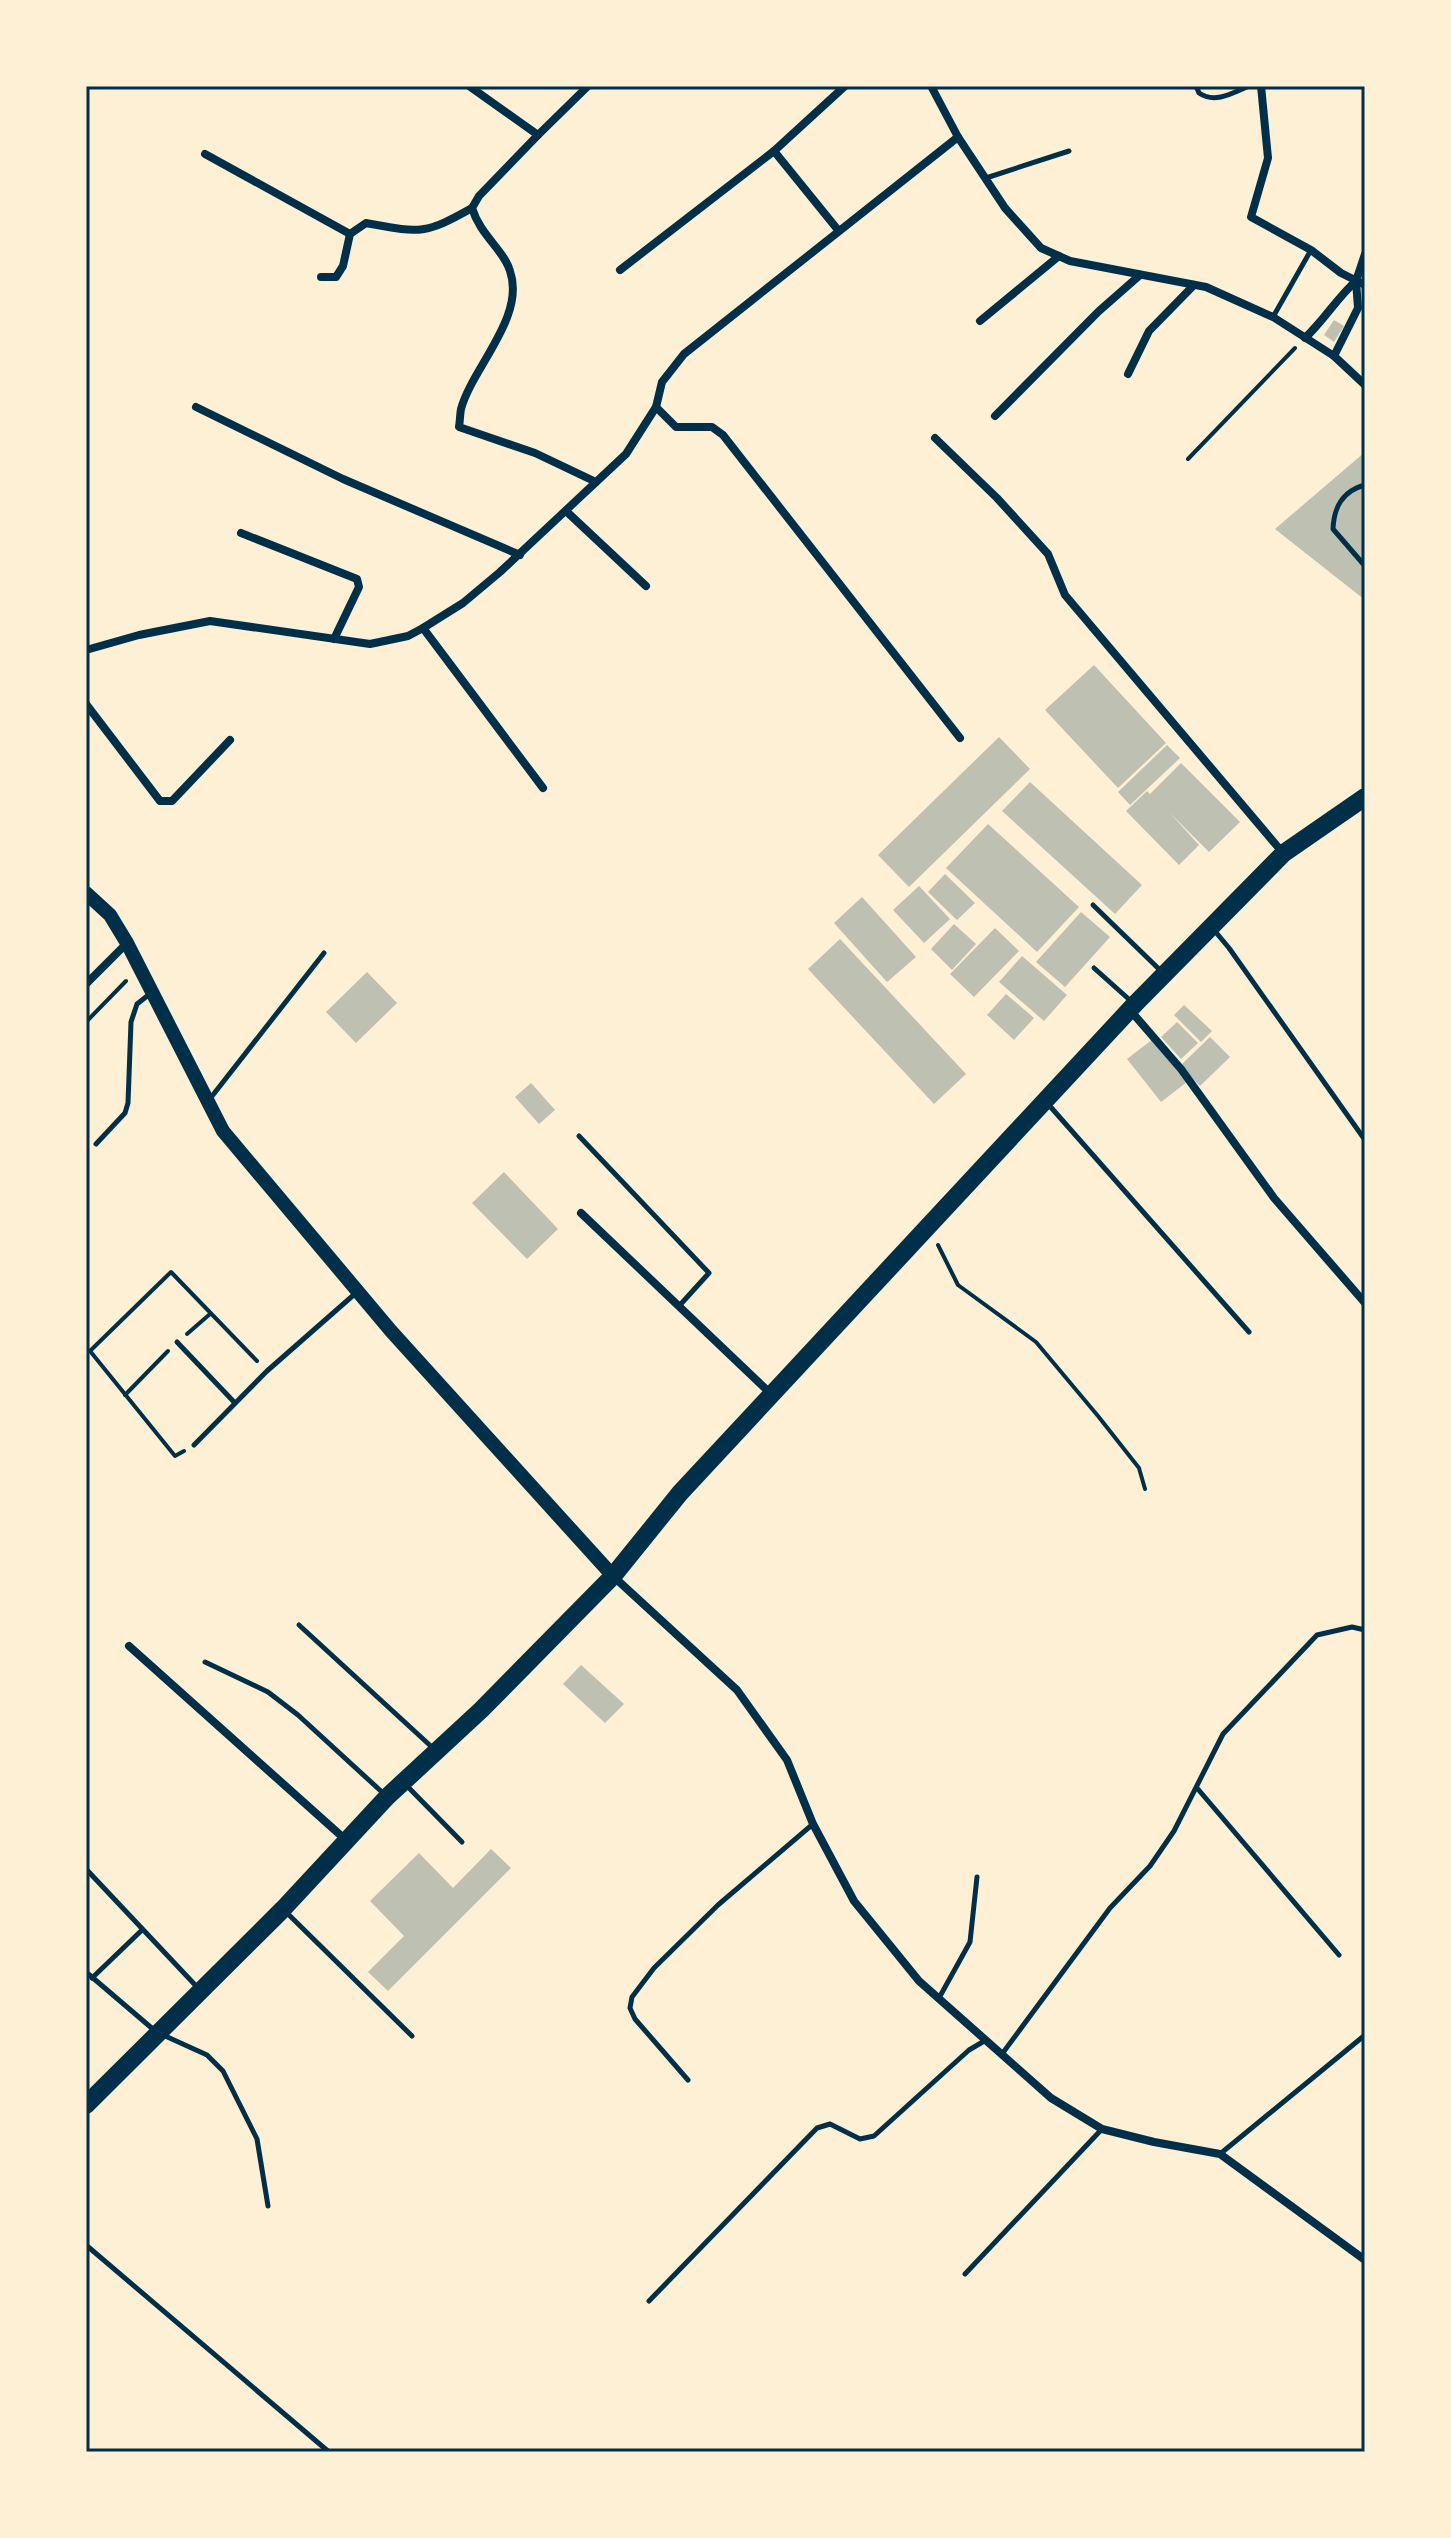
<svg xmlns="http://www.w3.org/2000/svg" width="1451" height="2538" font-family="Signika,sans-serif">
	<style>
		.building { fill: #bec0b2 }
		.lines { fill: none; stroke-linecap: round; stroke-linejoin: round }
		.path { stroke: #003049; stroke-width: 4 }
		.service { stroke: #003049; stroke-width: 5 }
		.minor { stroke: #003049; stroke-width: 8 }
		.tertiary { stroke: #003049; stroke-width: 14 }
		.trunk { stroke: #003049; stroke-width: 18 }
		.neatline { fill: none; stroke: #003049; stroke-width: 3 }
	</style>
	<rect width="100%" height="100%" fill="#fdf0d5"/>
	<g class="building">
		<polygon points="1334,320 1344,326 1334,342 1324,335"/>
		<polygon points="1365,452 1365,600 1275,529"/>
		<polygon points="1094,665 1166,743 1118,788 1045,710"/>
		<polygon points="999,737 1030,769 909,887 878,855"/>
		<polygon points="1167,745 1180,758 1130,805 1118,792"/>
		<polygon points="1181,763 1240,822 1209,852 1170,813 1199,845 1179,865 1126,811 1147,791 1150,794"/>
		<polygon points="1030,782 1142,885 1115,914 1002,811"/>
		<polygon points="988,824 1079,907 1037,952 946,868"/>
		<polygon points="945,874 975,903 957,920 928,892"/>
		<polygon points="919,886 950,919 924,943 893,910"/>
		<polygon points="862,897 916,957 887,982 834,923"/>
		<polygon points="1081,912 1110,937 1065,987 1036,962"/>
		<polygon points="954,924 976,944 952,970 931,949"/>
		<polygon points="995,928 1019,951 974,997 950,974"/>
		<polygon points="840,939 966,1074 934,1104 808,969"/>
		<polygon points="1022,956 1067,995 1044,1021 999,982"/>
		<polygon points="367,972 397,1003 356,1043 326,1012"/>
		<polygon points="1006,994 1034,1018 1014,1040 987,1015"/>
		<polygon points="1184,1005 1212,1031 1201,1042 1174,1015"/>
		<polygon points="1177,1022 1198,1043 1181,1059 1161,1037"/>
		<polygon points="1210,1037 1230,1057 1200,1086 1180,1066"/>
		<polygon points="1153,1039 1187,1082 1161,1102 1127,1059"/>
		<polygon points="531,1083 555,1110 539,1124 515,1097"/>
		<polygon points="504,1172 558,1229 527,1259 472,1203"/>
		<polygon points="581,1665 624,1704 605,1723 563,1684"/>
		<polygon points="491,1849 511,1868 388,1991 368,1972 404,1936 370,1901 419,1853 453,1888"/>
	</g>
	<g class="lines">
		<g class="path">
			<polyline points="1188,459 1295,348"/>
			<polyline points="86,1022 126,981"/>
			<polyline points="938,1245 958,1285 1036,1342 1098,1416 1139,1468 1145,1489"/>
			<polyline points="187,1334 210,1314"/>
			<polyline points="125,1395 168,1351"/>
			<polyline points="184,1451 175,1456 90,1351 171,1272 257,1361"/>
		</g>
		<g class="service">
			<path d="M1196,86l3,7c16,11 34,0 50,-7"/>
			<polyline points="986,178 1069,151"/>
			<polyline points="1273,317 1311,250"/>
			<path d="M1365,485c-23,6 -31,22 -32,44l32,37"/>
			<polyline points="1093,905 1161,971"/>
			<polyline points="1214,930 1229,948 1365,1140"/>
			<polyline points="1094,968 1132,1002"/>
			<polyline points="209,1100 324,953"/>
			<polyline points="1048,1104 1249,1332"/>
			<polyline points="579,1136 709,1273 680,1305"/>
			<polyline points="96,1144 125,1113 128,1103 131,1022 137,1004 151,993"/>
			<polyline points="177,1342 235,1403"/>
			<polyline points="194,1445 267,1371 357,1292"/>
			<polyline points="299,1625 434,1749"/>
			<polyline points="205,1662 268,1692 298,1715 383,1793"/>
			<polyline points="407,1786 462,1842"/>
			<polyline points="1197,1788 1339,1955"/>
			<polyline points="86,1869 198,1988"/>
			<polyline points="287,1913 412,2036"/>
			<polyline points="86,1972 154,2030"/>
			<polyline points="92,1978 142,1930"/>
			<polyline points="939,1998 970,1942 977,1877"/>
			<polyline points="163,2035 207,2055 223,2071 257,2139 268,2206"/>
			<polyline points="1002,2054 1110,1908 1150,1866 1174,1831 1223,1734 1317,1635 1352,1627 1365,1630"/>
			<polyline points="688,2080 635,2019 630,2008 632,1997 654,1968 718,1905 813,1824"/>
			<polyline points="1220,2154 1365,2035"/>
			<polyline points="86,2245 329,2452"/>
			<polyline points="965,2274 1102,2129"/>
			<polyline points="649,2301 817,2128 830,2124 860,2139 874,2136 969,2050 986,2040"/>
		</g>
		<g class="minor">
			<polyline points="469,86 538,135 588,86"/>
			<polyline points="931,86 958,137 1005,208 1041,248 1070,261 1206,287 1273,317 1334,356 1365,385"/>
			<polyline points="1261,86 1268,158 1251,217 1311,250 1341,273 1365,285"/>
			<path d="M538,135l-59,61 -7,12c8,27 32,42 38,63 16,46 -38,97 -49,138 -1,5 -1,12 -2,18l76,26 61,29"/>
			<polyline points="774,151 838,230"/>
			<polyline points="205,154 350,234"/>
			<polyline points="620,270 774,151 845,86"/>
			<path d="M321,277h15l7,-11 7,-32 16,-11c54,10 58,12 106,-15"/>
			<polyline points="980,321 1059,256"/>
			<path d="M1305,338c19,-18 32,-40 51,-57"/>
			<polyline points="1334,356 1358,308 1356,281 1365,254"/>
			<polyline points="1128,374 1149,331 1194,285"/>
			<polyline points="196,407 343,479 520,555"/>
			<polyline points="656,407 676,427 712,427 723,435 960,738"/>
			<polyline points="995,416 1099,311 1140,275"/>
			<polyline points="935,438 997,498 1048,554 1065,595 1283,853"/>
			<polyline points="566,511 646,586"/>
			<polyline points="241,533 357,579 359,587 334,639"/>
			<polyline points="423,628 543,788"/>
			<polyline points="86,650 139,635 210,621 370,644 408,636 423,628 463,603 500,572 626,454 656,407 662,382 684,354 958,137"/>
			<polyline points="86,704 160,801 172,801 230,740"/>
			<polyline points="86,984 127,943"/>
			<polyline points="1130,1010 1181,1069 1274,1198 1365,1303"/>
			<polyline points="581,1213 771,1394"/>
			<polyline points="614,1577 737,1690 787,1760 813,1824 854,1901 919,1981 1051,2098 1102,2129 1154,2142 1220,2154 1365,2260"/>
			<polyline points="129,1646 347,1841"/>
		</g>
		<polyline class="tertiary" points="86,893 110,915 127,943 223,1131 391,1331 613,1576"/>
		<polyline class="trunk" points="86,2105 283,1909 387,1797 481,1710 613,1576 680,1493 1135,1004 1284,853 1365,797"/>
	</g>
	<rect width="1451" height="2538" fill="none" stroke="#fdf0d5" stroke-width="176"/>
	<rect x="88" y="88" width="1275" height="2362" class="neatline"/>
</svg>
